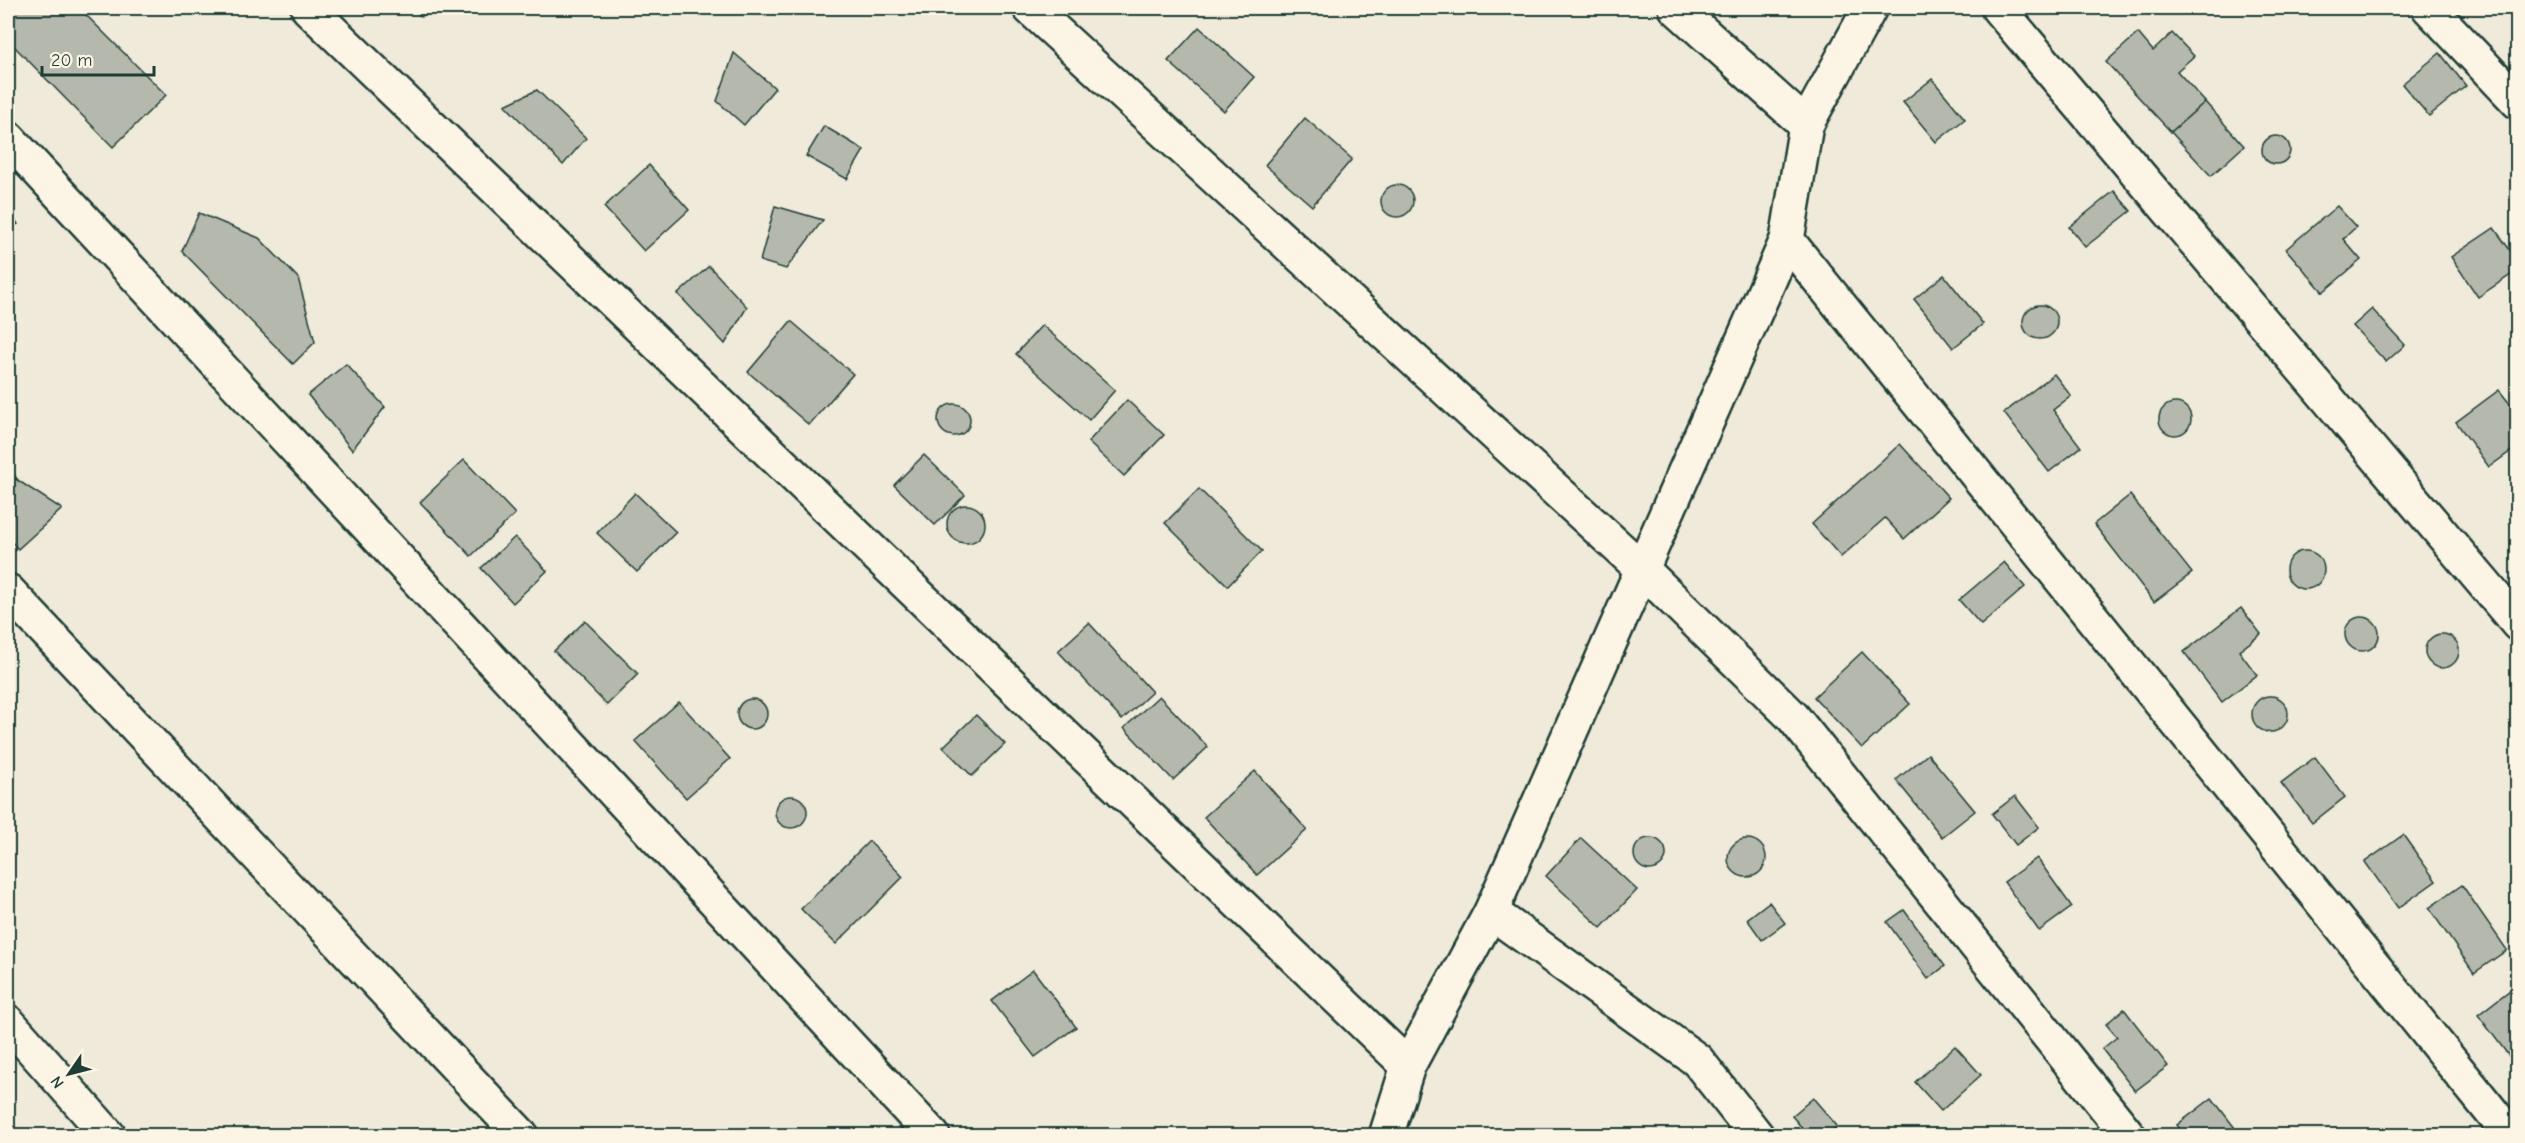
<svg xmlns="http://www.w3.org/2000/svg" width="2525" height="1143" font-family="'Comic Neue',sans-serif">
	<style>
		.building { fill: #b5b9ad; stroke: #1f3d34; stroke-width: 1.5 }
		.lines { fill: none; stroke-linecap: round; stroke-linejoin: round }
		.minor-casing { stroke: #1f3d34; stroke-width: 38 }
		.minor { stroke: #fcf5e5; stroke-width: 33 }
	</style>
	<rect width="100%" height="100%" fill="#efeada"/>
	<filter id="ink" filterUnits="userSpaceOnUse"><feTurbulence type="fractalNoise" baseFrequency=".0167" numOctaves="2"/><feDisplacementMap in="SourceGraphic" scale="12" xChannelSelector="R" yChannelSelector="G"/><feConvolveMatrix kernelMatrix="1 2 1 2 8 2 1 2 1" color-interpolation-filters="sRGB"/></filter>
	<g filter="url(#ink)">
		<g class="building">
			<polygon points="14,8 79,8 166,95 113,147 8,40 8,14"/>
			<polygon points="412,8 431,8 421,17"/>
			<polygon points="1199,27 1254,77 1224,111 1168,61"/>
			<polygon points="2138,33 2153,51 2172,33 2194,56 2177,71 2205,102 2171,132 2106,62"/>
			<polygon points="734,53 775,88 744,125 717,101"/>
			<polygon points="2440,53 2466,86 2429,116 2402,84"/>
			<polygon points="1932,79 1965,119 1936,142 1903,102"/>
			<polygon points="537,90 586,138 563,165 505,105"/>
			<polygon points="2205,102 2244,146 2211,176 2171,132"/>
			<polygon points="1305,118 1352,159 1312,206 1265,165"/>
			<polygon points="824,126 864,150 847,179 806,156"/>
			<circle cx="2276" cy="150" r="14"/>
			<polygon points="649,165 689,210 644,251 604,207"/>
			<circle cx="1397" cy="201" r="16"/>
			<polygon points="2114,191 2131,211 2085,247 2069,227"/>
			<polygon points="775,206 823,220 786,269 760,261"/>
			<polygon points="2337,206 2356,227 2343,239 2361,260 2323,292 2286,249"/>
			<polygon points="8,211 18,224 8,230"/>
			<polygon points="199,213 259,238 298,278 315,342 293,364 182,251"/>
			<polygon points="2494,228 2518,261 2518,270 2478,297 2451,257"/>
			<polygon points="709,266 747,307 725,344 678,294"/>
			<polygon points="1944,275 1983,324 1953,348 1914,299"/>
			<circle cx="2040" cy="322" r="17"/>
			<polygon points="2372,309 2405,345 2386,362 2353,326"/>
			<polygon points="791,321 853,374 809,425 748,372"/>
			<polygon points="1042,325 1115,390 1089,420 1016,354"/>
			<polygon points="346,364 385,407 352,450 308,395"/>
			<polygon points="2054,374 2071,396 2053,410 2081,447 2049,472 2004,413"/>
			<polygon points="2499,390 2518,414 2518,446 2489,467 2456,422"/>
			<polygon points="1127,400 1164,435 1124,476 1088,442"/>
			<circle cx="2175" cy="419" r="16"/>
			<circle cx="954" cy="420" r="16"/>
			<polygon points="1900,444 1949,498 1904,539 1885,518 1841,557 1812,524"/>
			<polygon points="924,455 965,495 935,525 894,485"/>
			<polygon points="464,460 515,514 471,556 420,502"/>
			<polygon points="11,471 44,514 20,536 8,522 8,474"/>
			<polygon points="8,474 62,509 18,549 8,538"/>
			<polygon points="1199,489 1262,551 1228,586 1165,523"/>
			<polygon points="635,493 676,532 637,572 597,533"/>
			<polygon points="2130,495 2192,573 2154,602 2094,524"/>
			<circle cx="966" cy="524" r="19"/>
			<polygon points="515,537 547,571 513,603 481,568"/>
			<circle cx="2305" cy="570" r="19"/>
			<polygon points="2004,562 2025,587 1981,625 1959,600"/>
			<polygon points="2241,608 2261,634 2239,651 2257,675 2222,702 2184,652"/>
			<circle cx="2362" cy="634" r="17"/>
			<polygon points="585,621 638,674 607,705 554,651"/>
			<polygon points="1089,623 1152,692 1122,720 1058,651"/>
			<circle cx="2442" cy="651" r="17"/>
			<polygon points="1862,652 1910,704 1862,748 1814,697"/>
			<polygon points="1159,696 1208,747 1173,780 1124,728"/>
			<circle cx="2270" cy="714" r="18"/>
			<circle cx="752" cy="714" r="15"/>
			<polygon points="679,702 730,759 686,798 635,741"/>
			<polygon points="976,715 1005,744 972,776 943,747"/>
			<polygon points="1928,754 1975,811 1942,837 1896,780"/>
			<polygon points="2315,757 2345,797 2312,823 2281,783"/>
			<polygon points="1255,771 1307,830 1257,875 1204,817"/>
			<circle cx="791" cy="812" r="16"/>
			<polygon points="2015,796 2039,827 2016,845 1992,814"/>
			<polygon points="2403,835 2436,881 2398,908 2365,862"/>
			<circle cx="1650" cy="854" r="16"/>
			<polygon points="1581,838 1637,890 1601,928 1546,876"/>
			<circle cx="1747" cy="858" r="19"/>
			<polygon points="869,841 903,877 836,944 801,909"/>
			<polygon points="2037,858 2072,907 2039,931 2004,882"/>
			<polygon points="2462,885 2507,950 2474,973 2429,908"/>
			<polygon points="1769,902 1785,923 1762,940 1747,919"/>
			<polygon points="1904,910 1945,966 1928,979 1887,922"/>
			<polygon points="1033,970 1076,1027 1035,1057 992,1001"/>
			<polygon points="2514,987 2518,991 2518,1068 2478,1015"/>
			<polygon points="2124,1009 2168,1066 2135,1091 2102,1049 2117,1037 2106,1024"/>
			<polygon points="1955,1046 1981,1075 1941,1111 1915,1082"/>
			<polygon points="1813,1098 1837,1126 1827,1136 1809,1136 1792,1116"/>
			<polygon points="2212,1098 2241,1136 2185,1136 2177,1125"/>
		</g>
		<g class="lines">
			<defs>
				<g id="minor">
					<polyline points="308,8 1408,1066"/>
					<polyline points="1030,8 1642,569 1793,717 2129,1136"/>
					<polyline points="1676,8 1806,125"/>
					<polyline points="1998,8 2518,624"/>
					<polyline points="2429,8 2518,102"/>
					<polyline points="8,138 933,1136"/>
					<polyline points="1787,240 2511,1136"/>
					<polyline points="8,591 522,1136"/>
					<polyline points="1491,912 1697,1060 1757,1136"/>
					<polyline points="8,1022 109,1136"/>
					<polyline points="1386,1136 1408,1066 1491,912 1787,240 1806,125 1870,8"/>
				</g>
			</defs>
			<use href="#minor" class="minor-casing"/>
			<use href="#minor" class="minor"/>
		</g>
	</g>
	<rect width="2525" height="1143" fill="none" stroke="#fcf5e5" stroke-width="30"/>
	<rect x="15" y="15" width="2495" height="1113" fill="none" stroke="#1f3d34" stroke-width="2" filter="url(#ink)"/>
	<g transform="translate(69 1074) rotate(235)" stroke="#fcf5e5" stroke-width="4.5" paint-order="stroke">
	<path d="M0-4.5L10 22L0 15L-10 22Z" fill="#1f3d34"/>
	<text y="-9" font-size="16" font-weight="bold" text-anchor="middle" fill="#1f3d34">N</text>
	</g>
	<path d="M42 66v9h112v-9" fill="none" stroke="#1f3d34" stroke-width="3"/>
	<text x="51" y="66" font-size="18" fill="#1f3d34" stroke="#fcf5e5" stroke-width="4.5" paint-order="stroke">20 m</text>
</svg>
